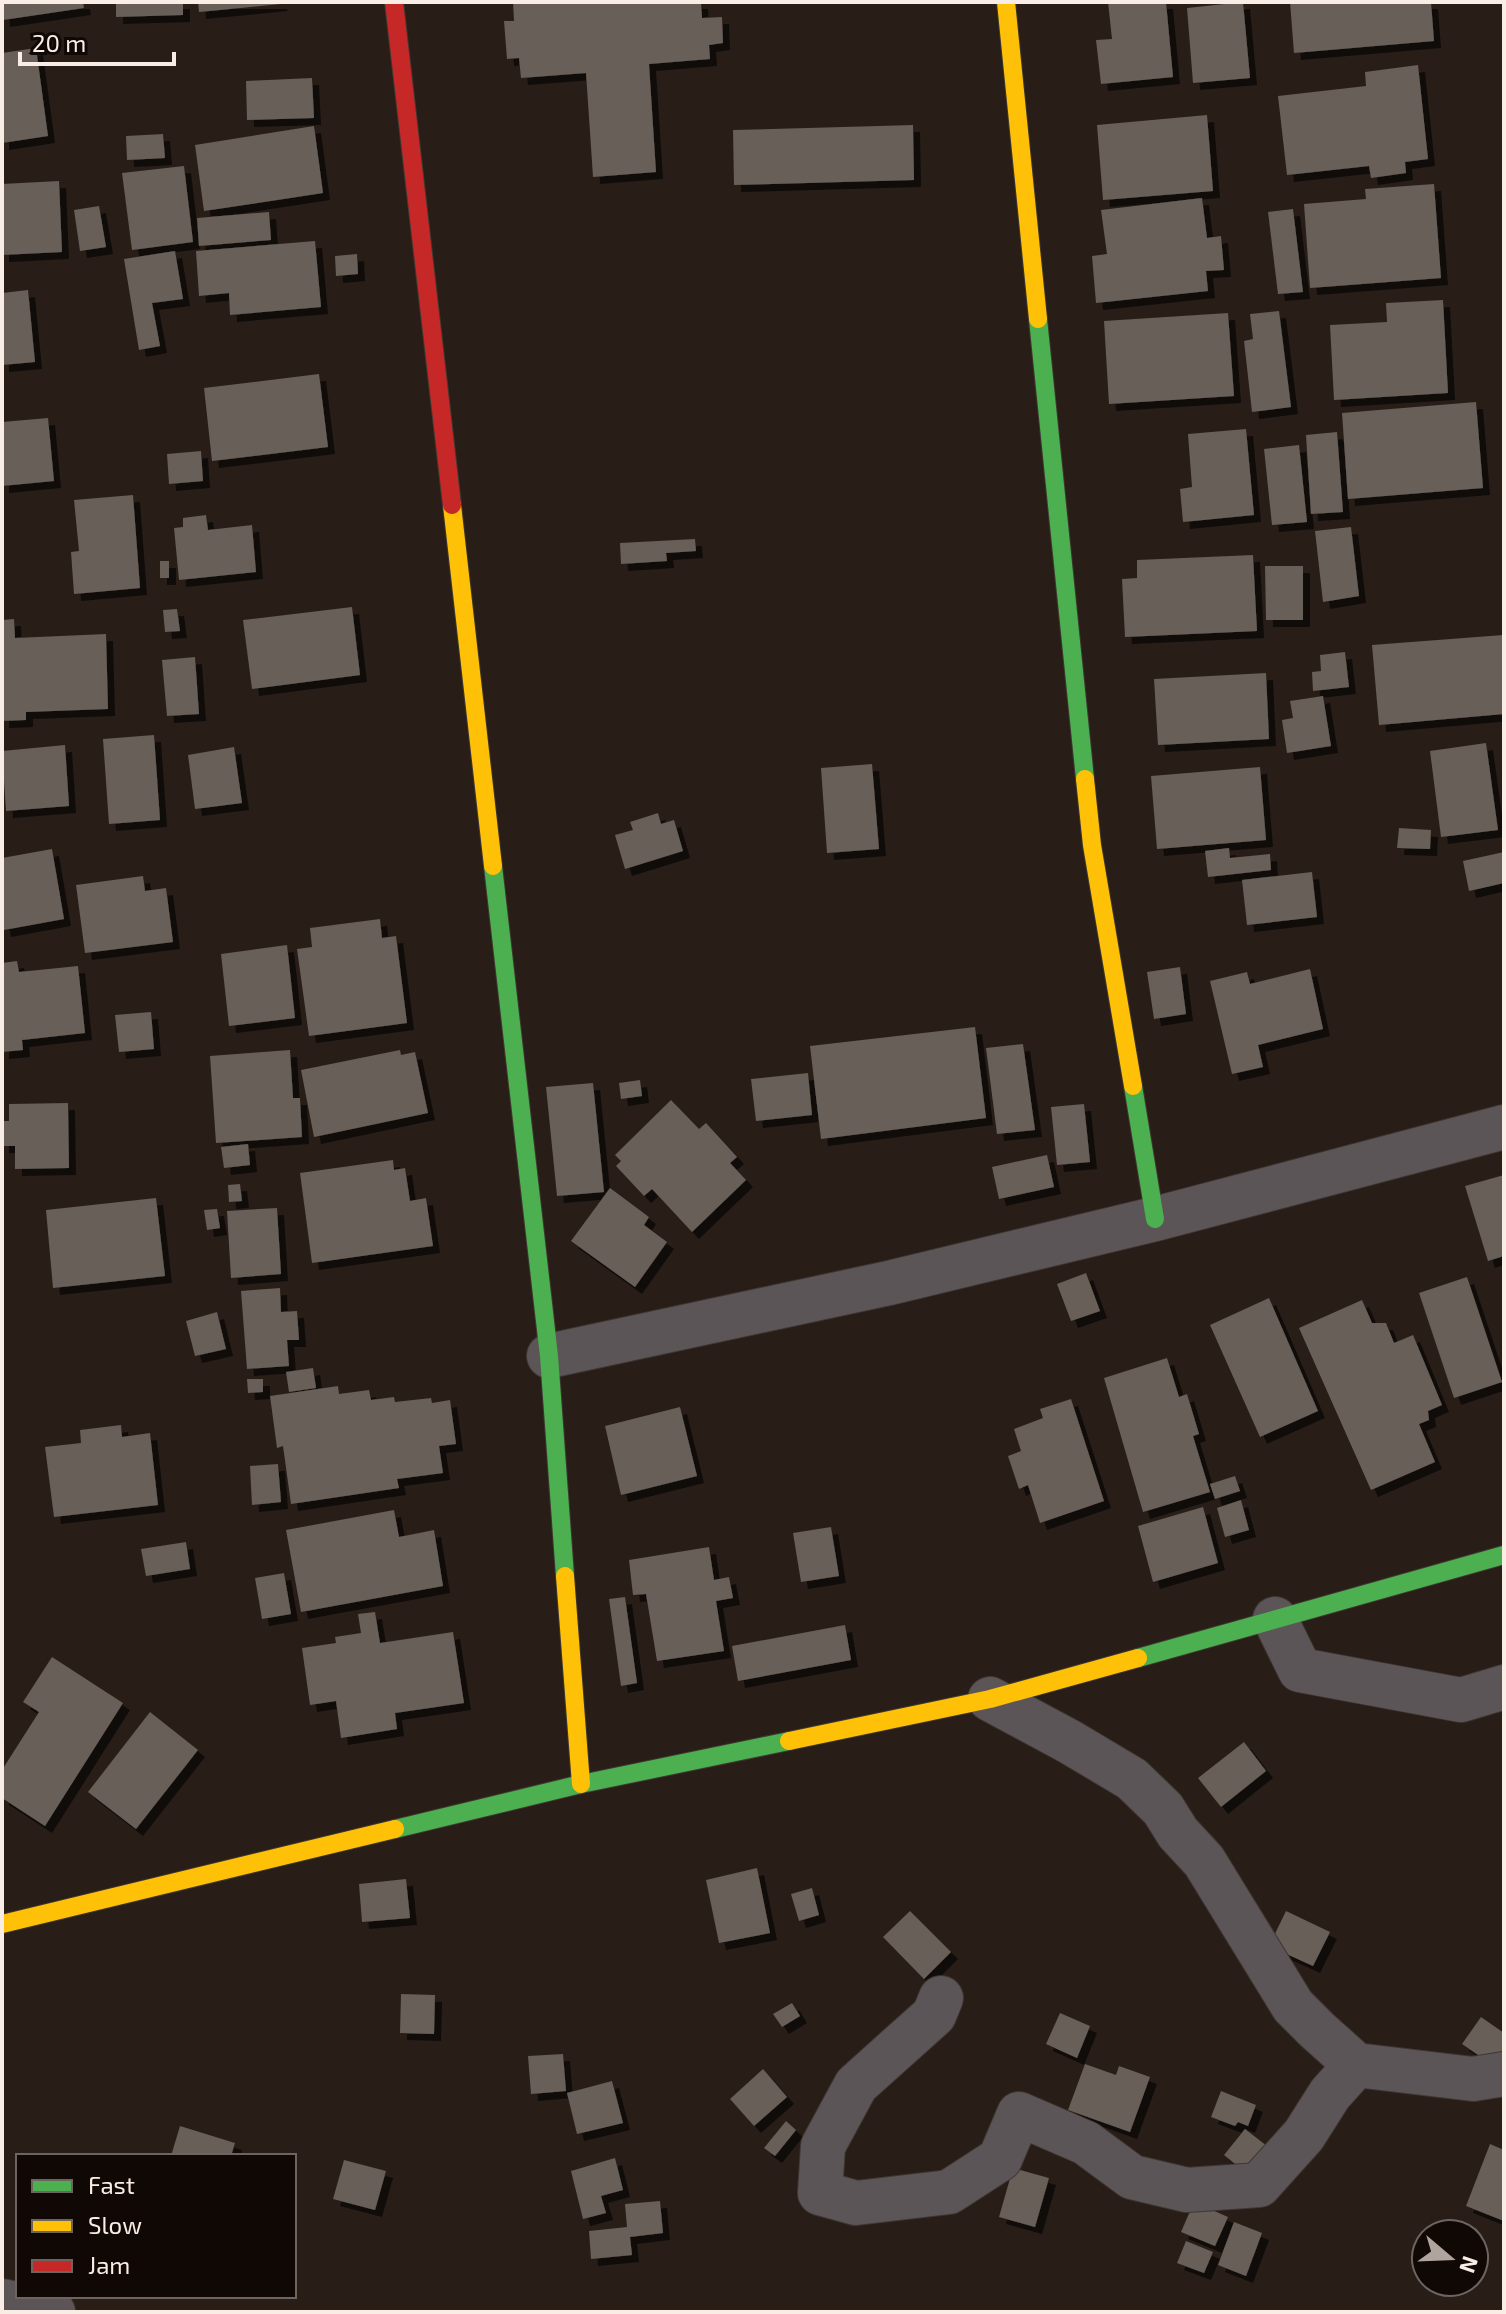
<svg xmlns="http://www.w3.org/2000/svg" width="1506" height="2314" font-family="'Exo 2',sans-serif">
	<style>
		.building { fill: #685e58; filter: url(#shadow) }
		.lines { fill: none; stroke-linecap: round; stroke-linejoin: round }
		.street-casing { stroke: #3f3732; stroke-width: 46 }
		.fast-casing { stroke: #3f3732; stroke-width: 20 }
		.slow-casing { stroke: #3f3732; stroke-width: 20 }
		.jam-casing { stroke: #3f3732; stroke-width: 20 }
		.street { stroke: #5c5557; stroke-width: 44 }
		.fast { stroke: #4caf50; stroke-width: 18 }
		.slow { stroke: #ffc107; stroke-width: 18 }
		.jam { stroke: #c62828; stroke-width: 18 }
	</style>
	<defs>
		<filter id="shadow"><feDropShadow dx="7" dy="7" stdDeviation="0" flood-color="#0009"/></filter>
	</defs>
	<rect width="100%" height="100%" fill="#281d17"/>
	<g class="building">
		<polygon points="2,2 83,2 84,8 3,20"/>
		<polygon points="116,2 183,2 183,15 116,17"/>
		<polygon points="198,2 280,2 281,4 199,12"/>
		<polygon points="513,2 701,2 702,18 722,17 723,43 709,45 710,59 649,64 656,172 593,177 586,73 521,78 519,58 507,59 504,21 514,21"/>
		<polygon points="1108,2 1166,2 1173,77 1101,84 1096,40 1112,39"/>
		<polygon points="1243,2 1250,78 1193,83 1187,8"/>
		<polygon points="1290,2 1431,2 1434,41 1294,53"/>
		<polygon points="36,48 48,136 2,143 2,53"/>
		<polygon points="1418,65 1428,159 1405,162 1406,173 1371,178 1369,166 1287,175 1278,96 1366,86 1365,72"/>
		<polygon points="312,78 314,118 247,120 246,81"/>
		<polygon points="1207,115 1213,191 1103,200 1097,125"/>
		<polygon points="913,125 914,180 734,185 733,130"/>
		<polygon points="314,126 323,193 204,211 195,145"/>
		<polygon points="163,134 165,158 127,160 126,136"/>
		<polygon points="184,166 193,242 132,250 122,173"/>
		<polygon points="59,181 62,252 2,255 2,184"/>
		<polygon points="1434,184 1441,278 1310,288 1304,204 1366,199 1365,189"/>
		<polygon points="1202,198 1207,238 1221,236 1224,270 1206,271 1208,291 1096,303 1092,256 1107,254 1101,210"/>
		<polygon points="99,206 106,247 80,251 74,210"/>
		<polygon points="1293,209 1303,292 1278,294 1268,212"/>
		<polygon points="269,212 271,240 199,246 197,218"/>
		<polygon points="315,241 321,307 230,315 229,293 199,296 196,251"/>
		<polygon points="175,251 183,299 152,303 160,346 139,350 124,259"/>
		<polygon points="357,254 358,274 336,276 335,256"/>
		<polygon points="28,290 35,362 2,365 2,293"/>
		<polygon points="1443,300 1448,393 1334,400 1330,325 1387,322 1386,303"/>
		<polygon points="1279,311 1291,407 1252,412 1244,341 1253,339 1250,314"/>
		<polygon points="1228,313 1234,396 1109,404 1104,321"/>
		<polygon points="319,374 328,447 212,461 204,388"/>
		<polygon points="1476,402 1483,488 1348,499 1342,413"/>
		<polygon points="48,418 54,481 2,486 2,422"/>
		<polygon points="1246,429 1254,515 1183,522 1180,489 1192,487 1188,434"/>
		<polygon points="1337,432 1343,512 1311,514 1306,435"/>
		<polygon points="1299,445 1307,522 1272,525 1264,449"/>
		<polygon points="201,451 203,481 169,484 167,454"/>
		<polygon points="133,495 140,588 74,594 71,552 79,551 74,500"/>
		<polygon points="206,515 208,530 252,525 256,572 179,580 174,528 183,527 183,518"/>
		<polygon points="1351,527 1359,596 1323,602 1315,531"/>
		<polygon points="695,539 696,551 666,553 667,561 621,564 620,543"/>
		<polygon points="1253,555 1257,631 1125,637 1122,579 1137,578 1137,560"/>
		<rect x="160" y="561" width="9" height="17"/>
		<polygon points="1265,566 1303,566 1303,620 1266,620"/>
		<polygon points="352,607 360,675 252,689 243,620"/>
		<polygon points="177,609 180,631 165,632 163,610"/>
		<polygon points="14,619 15,638 106,634 108,709 26,712 26,720 2,721 2,620"/>
		<polygon points="1503,635 1504,714 1379,725 1372,645"/>
		<polygon points="1345,652 1349,687 1313,691 1312,672 1321,671 1320,655"/>
		<polygon points="195,657 199,714 167,716 162,660"/>
		<polygon points="1266,673 1269,739 1158,745 1154,679"/>
		<polygon points="1323,696 1331,746 1287,753 1282,720 1293,718 1290,701"/>
		<polygon points="154,735 160,820 109,824 103,739"/>
		<polygon points="1486,743 1498,830 1441,837 1430,751"/>
		<polygon points="65,745 69,806 6,811 2,751"/>
		<polygon points="234,747 242,803 195,809 188,755"/>
		<polygon points="872,764 879,849 827,853 821,768"/>
		<polygon points="1260,767 1266,840 1157,849 1151,776"/>
		<polygon points="658,813 661,824 674,820 683,851 625,869 615,835 633,830 630,822"/>
		<polygon points="1399,828 1431,830 1430,849 1397,848"/>
		<polygon points="1229,848 1230,858 1270,854 1271,870 1208,877 1205,851"/>
		<polygon points="52,849 64,919 4,930 2,919 2,858"/>
		<polygon points="1504,852 1504,883 1469,891 1463,861"/>
		<polygon points="1312,872 1317,917 1247,925 1242,880"/>
		<polygon points="143,876 145,891 166,888 173,942 85,953 76,885"/>
		<polygon points="380,919 382,938 396,936 407,1023 309,1036 297,949 312,947 310,928"/>
		<polygon points="287,945 295,1018 229,1026 221,954"/>
		<polygon points="17,961 19,972 78,966 85,1033 22,1040 23,1050 2,1052 2,963"/>
		<polygon points="1180,967 1186,1014 1154,1019 1147,972"/>
		<polygon points="1310,969 1323,1029 1258,1045 1263,1067 1232,1074 1210,981 1247,972 1250,984"/>
		<polygon points="151,1012 154,1049 119,1052 115,1015"/>
		<polygon points="975,1027 986,1118 821,1139 810,1046"/>
		<polygon points="1023,1044 1035,1130 997,1134 986,1048"/>
		<polygon points="290,1050 293,1098 300,1098 302,1137 216,1143 210,1056"/>
		<polygon points="400,1050 401,1055 415,1052 428,1113 314,1137 301,1070"/>
		<polygon points="808,1073 812,1115 756,1121 751,1079"/>
		<polygon points="640,1080 642,1096 621,1099 619,1083"/>
		<polygon points="593,1083 604,1192 557,1196 546,1087"/>
		<polygon points="671,1100 699,1129 706,1123 737,1157 730,1163 746,1180 692,1232 652,1189 644,1196 616,1166 621,1161 615,1155"/>
		<polygon points="68,1103 69,1168 15,1169 15,1146 2,1146 2,1121 9,1121 9,1104"/>
		<polygon points="1084,1104 1090,1162 1057,1165 1051,1107"/>
		<polygon points="248,1144 250,1165 224,1168 221,1147"/>
		<polygon points="1047,1155 1054,1187 999,1199 992,1167"/>
		<polygon points="393,1160 394,1170 405,1168 410,1201 426,1198 433,1246 312,1263 300,1173"/>
		<polygon points="1504,1175 1504,1256 1488,1261 1465,1186"/>
		<polygon points="240,1184 242,1201 229,1202 228,1185"/>
		<polygon points="610,1188 649,1217 644,1225 667,1242 635,1287 571,1241"/>
		<polygon points="156,1198 165,1276 53,1288 46,1210"/>
		<polygon points="277,1208 281,1274 231,1278 227,1211"/>
		<polygon points="217,1209 220,1228 207,1230 204,1210"/>
		<polygon points="1086,1273 1100,1311 1071,1321 1057,1284"/>
		<polygon points="1467,1277 1502,1382 1454,1398 1419,1293"/>
		<polygon points="280,1288 281,1312 297,1311 299,1340 287,1340 289,1366 247,1369 241,1291"/>
		<polygon points="1269,1298 1318,1411 1260,1437 1210,1325"/>
		<polygon points="1362,1300 1372,1323 1386,1323 1394,1343 1413,1335 1442,1405 1428,1411 1429,1420 1419,1424 1435,1462 1371,1490 1299,1328"/>
		<polygon points="217,1312 226,1349 195,1356 186,1321"/>
		<polygon points="1167,1358 1179,1397 1187,1394 1199,1434 1193,1436 1210,1492 1143,1512 1104,1378"/>
		<polygon points="313,1368 316,1388 289,1392 286,1372"/>
		<polygon points="247,1379 263,1379 263,1392 248,1393"/>
		<polygon points="338,1386 339,1394 369,1390 371,1400 394,1397 395,1402 431,1398 432,1403 450,1400 456,1444 439,1446 443,1473 397,1479 399,1488 291,1504 283,1446 277,1448 270,1396"/>
		<polygon points="1071,1399 1104,1501 1040,1523 1028,1485 1019,1489 1008,1456 1021,1451 1014,1429 1043,1418 1040,1409"/>
		<polygon points="680,1407 697,1476 621,1495 605,1426"/>
		<polygon points="121,1425 122,1437 150,1433 158,1505 54,1517 45,1447 81,1443 80,1430"/>
		<polygon points="278,1464 281,1502 252,1505 250,1466"/>
		<polygon points="1235,1476 1240,1491 1215,1499 1210,1484"/>
		<polygon points="1241,1500 1249,1530 1225,1537 1217,1508"/>
		<polygon points="1203,1507 1218,1563 1153,1582 1138,1526"/>
		<polygon points="394,1510 399,1537 434,1530 443,1586 301,1612 286,1530"/>
		<polygon points="831,1527 839,1576 801,1582 793,1533"/>
		<polygon points="186,1542 190,1569 146,1576 141,1549"/>
		<polygon points="709,1547 714,1580 729,1577 733,1598 716,1601 724,1651 657,1661 646,1594 633,1595 629,1560"/>
		<polygon points="284,1573 291,1614 262,1619 255,1578"/>
		<polygon points="625,1597 637,1683 621,1686 609,1599"/>
		<polygon points="375,1612 380,1643 453,1632 464,1703 395,1713 397,1729 341,1738 336,1701 310,1705 302,1648 336,1643 335,1637 361,1633 358,1614"/>
		<polygon points="845,1625 851,1660 738,1681 732,1646"/>
		<polygon points="52,1657 123,1703 45,1826 2,1798 2,1770 39,1712 23,1702"/>
		<polygon points="150,1712 198,1750 136,1829 88,1792"/>
		<polygon points="1244,1742 1266,1771 1221,1807 1198,1778"/>
		<polygon points="757,1868 770,1933 719,1943 706,1880"/>
		<polygon points="406,1879 410,1918 362,1922 359,1884"/>
		<polygon points="812,1888 819,1915 799,1921 791,1894"/>
		<polygon points="910,1911 951,1952 924,1979 883,1937"/>
		<polygon points="1286,1911 1330,1932 1313,1966 1269,1946"/>
		<polygon points="401,1994 435,1995 434,2034 400,2033"/>
		<polygon points="792,2003 800,2016 782,2027 773,2014"/>
		<polygon points="1060,2013 1090,2026 1077,2058 1046,2044"/>
		<polygon points="1481,2017 1504,2033 1504,2064 1500,2070 1462,2044"/>
		<polygon points="563,2054 566,2091 531,2094 528,2056"/>
		<polygon points="1085,2064 1116,2075 1119,2066 1150,2077 1130,2132 1068,2110"/>
		<polygon points="763,2069 787,2097 754,2126 730,2099"/>
		<polygon points="612,2081 623,2123 577,2134 567,2093"/>
		<polygon points="1221,2091 1256,2105 1248,2126 1238,2122 1235,2126 1211,2117"/>
		<polygon points="786,2121 796,2130 775,2156 764,2148"/>
		<polygon points="180,2126 235,2143 231,2156 171,2156"/>
		<polygon points="1245,2129 1267,2146 1245,2172 1224,2155"/>
		<polygon points="1490,2144 1504,2150 1504,2221 1466,2206"/>
		<polygon points="615,2158 623,2190 601,2196 606,2213 583,2219 571,2171"/>
		<polygon points="344,2160 386,2171 375,2210 333,2199"/>
		<polygon points="1013,2168 1049,2178 1035,2227 999,2217"/>
		<polygon points="660,2201 663,2233 630,2237 632,2255 591,2259 589,2231 627,2227 625,2204"/>
		<polygon points="1194,2202 1228,2217 1215,2246 1181,2232"/>
		<polygon points="1234,2222 1262,2233 1246,2276 1218,2265"/>
		<polygon points="1186,2241 1213,2252 1204,2273 1177,2263"/>
	</g>
	<g class="lines">
		<defs>
			<g id="street">
				<polyline points="549,1356 889,1283 1155,1219 1504,1127"/>
				<polyline points="1275,1619 1300,1670 1461,1700 1504,1687"/>
				<polyline points="990,1699 1070,1742 1132,1779 1163,1809 1178,1833 1204,1861 1293,2006 1317,2030 1356,2065 1473,2079 1504,2074"/>
				<polyline points="941,1998 934,2015 856,2085 823,2146 820,2193 856,2203 949,2192 1000,2159 1019,2114 1086,2143 1132,2177 1187,2190 1259,2185 1304,2135 1330,2094 1356,2065"/>
				<polyline points="2,2301 53,2312"/>
			</g>
			<g id="fast">
				<polyline points="1038,319 1085,779"/>
				<polyline points="493,866 549,1356 565,1576"/>
				<polyline points="1133,1086 1155,1219"/>
				<polyline points="1138,1658 1504,1555"/>
				<polyline points="395,1829 581,1784 789,1741"/>
			</g>
			<g id="slow">
				<polyline points="1006,2 1038,319"/>
				<polyline points="452,505 493,866"/>
				<polyline points="1085,779 1092,845 1133,1086"/>
				<polyline points="565,1576 581,1784"/>
				<polyline points="789,1741 990,1699 1138,1658"/>
				<polyline points="2,1924 395,1829"/>
			</g>
			<polyline id="jam" points="394,2 452,505"/>
		</defs>
		<use href="#street" class="street-casing"/>
		<use href="#fast" class="fast-casing"/>
		<use href="#slow" class="slow-casing"/>
		<use href="#jam" class="jam-casing"/>
		<use href="#street" class="street"/>
		<use href="#fast" class="fast"/>
		<use href="#slow" class="slow"/>
		<use href="#jam" class="jam"/>
	</g>
	<rect width="1506" height="2314" fill="none" stroke="#faede6" stroke-width="8"/>
	<rect x="16" y="2154" width="280" height="144" fill="#100805" stroke="#6e645f" stroke-width="2"/>
	<rect x="32" y="2180" width="40" height="12" fill="#4caf50" stroke="#6e645f" stroke-width="2"/>
	<text x="88" y="2194" font-size="24" fill="#faede6">Fast</text>
	<rect x="32" y="2220" width="40" height="12" fill="#ffc107" stroke="#6e645f" stroke-width="2"/>
	<text x="88" y="2234" font-size="24" fill="#faede6">Slow</text>
	<rect x="32" y="2260" width="40" height="12" fill="#c62828" stroke="#6e645f" stroke-width="2"/>
	<text x="88" y="2274" font-size="24" fill="#faede6">Jam</text>
	<g transform="translate(1450 2258) rotate(109)"><circle r="38" fill="#100805" stroke="#6e645f" stroke-width="2"/>
	<path d="M0-6L14 30L0 20L-14 30Z" fill="#b0a49e"/>
	<text y="-12" font-size="22" font-weight="bold" text-anchor="middle" fill="#faede6">N</text>
	</g>
	<path d="M20 52v12h154v-12" fill="none" stroke="#faede6" stroke-width="4"/>
	<text x="32" y="52" font-size="24" fill="#faede6" stroke="#100805" stroke-width="6" paint-order="stroke">20 m</text>
</svg>
